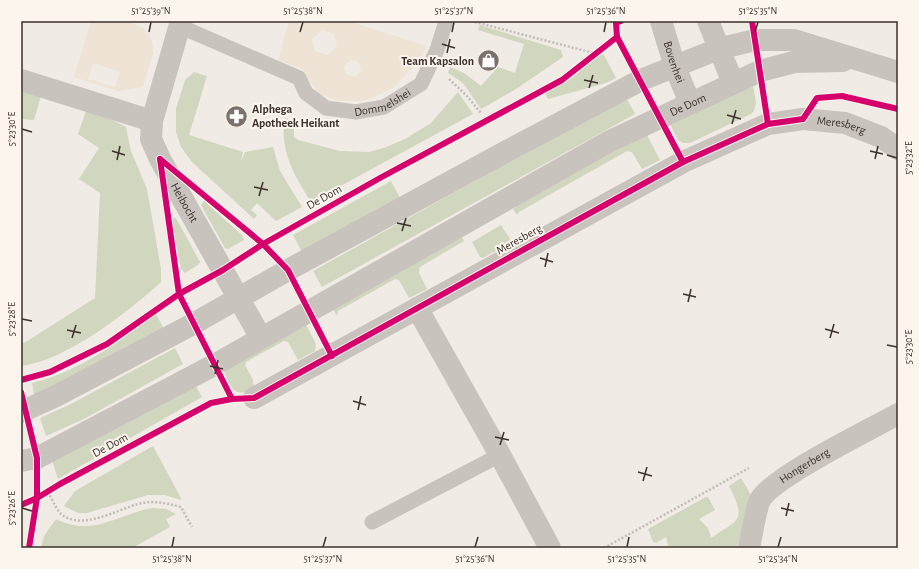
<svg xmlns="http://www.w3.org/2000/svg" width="919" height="569" font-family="'Alegreya Sans',sans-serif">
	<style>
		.green { fill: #d1d6bf }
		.plaza { fill: #eee3d5; fill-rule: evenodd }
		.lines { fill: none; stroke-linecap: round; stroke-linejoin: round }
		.path { stroke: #c2bbb6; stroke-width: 2.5; stroke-dasharray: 2 2; stroke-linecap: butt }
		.service { stroke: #c9c3be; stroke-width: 15 }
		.minor { stroke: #c9c3be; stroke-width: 22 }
		.tertiary { stroke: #c9c3be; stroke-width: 22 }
		.cycleway-casing { stroke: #fbf5ee; stroke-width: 8 }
		.cycleway { stroke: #d6006c; stroke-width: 6 }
		.ticks { fill: none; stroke: #3b302b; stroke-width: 1.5 }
		.labels { text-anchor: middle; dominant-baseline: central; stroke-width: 4; stroke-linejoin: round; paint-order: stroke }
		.poi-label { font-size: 12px; font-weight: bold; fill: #3b302b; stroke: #fbf5ee; text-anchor: end }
		.street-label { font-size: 12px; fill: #3b302b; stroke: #fbf5ee }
		.neatline { fill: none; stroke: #3b302b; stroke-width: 1.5 }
		.ticks-label { font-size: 10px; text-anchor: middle; fill: #3b302b }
	</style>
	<rect width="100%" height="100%" fill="#f0ebe5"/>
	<g class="green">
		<polygon points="480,25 561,50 563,57 516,89 481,109 463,83 448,73 450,67 464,73 481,86 498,67 515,73 524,44 478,30"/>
		<polygon points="601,54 604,55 616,78 606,83 548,99 545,93"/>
		<polygon points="194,72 207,76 189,135 243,152 241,162 245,152 273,147 280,171 302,207 276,221 257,203 251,210 257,215 254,219 192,162 181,147 176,132 176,109 185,80"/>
		<polygon points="753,85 756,103 754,111 751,114 690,143 683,143 678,140 668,120"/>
		<polygon points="21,90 41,96 34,120 21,119"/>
		<path d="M458,92l15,22 -162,88c-16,-26 -32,-51 -26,-84l9,3v16l4,3 42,11 29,1 15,-4 21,-9 26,-16z"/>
		<polygon points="626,97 635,114 322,287 313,271"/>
		<path d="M86,111l22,7 18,9 5,24 16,38 14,80v13c-34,31 -94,78 -140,84v-24l3,1 71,-45 5,-105 -21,-14 20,-31 -21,-14z"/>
		<polygon points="646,133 660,160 642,169 632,152 627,151 519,212 517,215 513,209 516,207 515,205"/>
		<polygon points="391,181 400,198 302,252 293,235"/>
		<polygon points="204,201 242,235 244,240 228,249 225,248 201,205"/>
		<polygon points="173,218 176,218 200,262 198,265 185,273 181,269 172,221"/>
		<polygon points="501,225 510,239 510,243 483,258 480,257 472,242"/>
		<polygon points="462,237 464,241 420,267 419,273 427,289 409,298 399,280 395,279 338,311 337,316 332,307"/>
		<path d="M156,314l8,15 -63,35 -67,31 -2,-12c46,-11 87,-41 124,-69z"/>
		<path d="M305,323l11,21 -1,7 -17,9 -10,-18 -4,-1 -38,21 -1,3 8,15 1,8c-21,12 -23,-2 -31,-19z"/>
		<polygon points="175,348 183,364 84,419 46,436 40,418 71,404"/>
		<polygon points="194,383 202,397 58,479 51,457"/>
		<polygon points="153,446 182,500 164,495 148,495 87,513 78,513 64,506 75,491"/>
		<path d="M741,478l10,17 -10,43 -5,10h-67l-3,-11 -10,6 -3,-1 -5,-13 58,-32h2l7,13 -16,9 9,9 3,10c28,-19 36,-17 18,-52z"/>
		<path d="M153,508l13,1 10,5 -10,5 4,8 -38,21h-91l3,-12 12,-17c37,19 61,-5 97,-11z"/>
	</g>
	<g class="plaza">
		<path d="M91,21h36l16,7 6,6 4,12v7l-10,34 -25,4 -44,-14zM93,63l27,9 -5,15 -27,-8z"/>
		<path d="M289,21h59l79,25 -11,18 -23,24 -23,11 -10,2h-22l-19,-7 -18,-26 -23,-8zM322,30l12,4 3,13 -10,8 -12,-4 -3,-12zM351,60l8,2 2,9 -6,6 -9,-3 -2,-8z"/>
	</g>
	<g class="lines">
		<g class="path">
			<polyline points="471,21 597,54"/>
			<polyline points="449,79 466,95 481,113"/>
			<path d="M48,492c4,7 8,17 13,22 21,17 55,-4 77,-10 15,-4 28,-1 43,3l11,20"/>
			<polyline points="604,548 749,468"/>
		</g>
		<g class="service">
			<path id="s1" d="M179,26l120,52 7,15 20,15 30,4 28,-5 37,-23 16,-34 9,-29"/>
			<polyline points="372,522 500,455"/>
		</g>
		<g class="minor">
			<path id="s2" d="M181,21l-29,100 -1,18 9,20 101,179"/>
			<polyline points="21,80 152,121"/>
			<polyline points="417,308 500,455 550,548"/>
			<path id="s3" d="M254,398l429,-236 85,-38 35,-5 42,4 36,14 17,12"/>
			<path id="s4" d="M749,548c3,-13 6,-37 11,-48 12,-23 111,-71 138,-86"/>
		</g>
		<g class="tertiary">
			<path id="s5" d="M661,21l14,46 15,36"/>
			<polyline points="708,21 733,83"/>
			<polyline points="21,412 56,396 193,324 288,270 507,151 641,80 718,49 755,40 794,40 898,72"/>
			<path id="s6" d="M21,461l16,-3 179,-94 392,-222 152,-71 34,-9 49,-1"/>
		</g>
		<defs>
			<g id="cycleway">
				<polyline points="752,21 768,124"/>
				<polyline points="617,37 683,162"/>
				<polyline points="160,159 263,244 288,270 332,356"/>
				<polyline points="160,159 179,294 232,399"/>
				<polyline points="21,380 50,372 107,344 179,294 223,270 263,244 380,178 562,80 617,37 616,23 621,21"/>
				<polyline points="21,392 37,458 37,498 29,548"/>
				<polyline points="21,505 37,498 60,484 211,403 232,399 254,398 683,162 768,124 803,119 817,98 842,96 898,109"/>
			</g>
		</defs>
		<use href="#cycleway" class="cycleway-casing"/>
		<use href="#cycleway" class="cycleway"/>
	</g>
	<path class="ticks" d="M149,32l2,-10M300,32l3,-10M452,32l2,-10M604,32l2,-10M755,32l3,-10M442,44l13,4M447,53l3,-14M584,80l14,3M589,88l4,-13M727,115l14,4M732,124l4,-14M22,129l10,3M112,151l13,4M870,151l13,3M887,155l10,3M875,159l3,-13M117,160l3,-14M254,187l14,3M259,196l4,-14M397,223l14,3M402,231l4,-13M540,258l13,4M545,267l3,-14M683,294l13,3M688,302l3,-13M22,319l10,2M825,329l14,4M67,330l14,3M72,338l4,-13M830,338l4,-14M887,345l10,2M210,366l13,3M215,374l3,-14M353,401l13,4M358,410l3,-14M495,437l14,3M500,445l4,-13M638,472l14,4M643,481l4,-14M22,508l10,3M781,508l13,3M786,516l3,-13M172,547l2,-10M323,547l3,-10M475,547l3,-10M627,547l2,-10M778,547l3,-10"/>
	<defs>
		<symbol id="shop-disc" viewBox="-11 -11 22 22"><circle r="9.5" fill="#7a716c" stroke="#fbf5ee"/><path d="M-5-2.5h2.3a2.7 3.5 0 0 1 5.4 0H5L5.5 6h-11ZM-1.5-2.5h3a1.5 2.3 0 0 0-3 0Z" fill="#fff"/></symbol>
		<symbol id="pharmacy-disc" viewBox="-11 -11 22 22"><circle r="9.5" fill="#7a716c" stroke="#fbf5ee"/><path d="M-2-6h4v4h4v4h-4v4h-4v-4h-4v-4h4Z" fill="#fff"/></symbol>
	</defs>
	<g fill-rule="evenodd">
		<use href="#shop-disc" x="476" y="48" width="25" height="25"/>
		<use href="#pharmacy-disc" x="224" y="104" width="25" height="25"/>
	</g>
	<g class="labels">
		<g class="poi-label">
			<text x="474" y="61">Team Kapsalon</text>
			<text x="252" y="109" text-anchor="start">Alphega<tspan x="252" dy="14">Apotheek Heikant</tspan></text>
		</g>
		<g class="street-label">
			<text stroke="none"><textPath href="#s5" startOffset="43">Bovenhei</textPath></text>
			<text stroke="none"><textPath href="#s1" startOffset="231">Dommelshei</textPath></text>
			<text stroke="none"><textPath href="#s6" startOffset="757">De Dom</textPath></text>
			<text stroke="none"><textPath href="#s3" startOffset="657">Meresberg</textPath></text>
			<text transform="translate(324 197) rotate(-29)">De Dom</text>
			<text stroke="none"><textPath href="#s2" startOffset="194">Heibocht</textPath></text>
			<text transform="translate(519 239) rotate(-29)">Meresberg</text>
			<text transform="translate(110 445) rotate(-28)">De Dom</text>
			<text stroke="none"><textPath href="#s4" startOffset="106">Hongerberg</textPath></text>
		</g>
	</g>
	<rect width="919" height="569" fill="none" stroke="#fbf5ee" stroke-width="44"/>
	<rect x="22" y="22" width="875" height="525" class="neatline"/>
	<g class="ticks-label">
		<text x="151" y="14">51°25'39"N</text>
		<text x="303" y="14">51°25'38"N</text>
		<text x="454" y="14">51°25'37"N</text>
		<text x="606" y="14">51°25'36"N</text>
		<text x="758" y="14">51°25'35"N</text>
		<text transform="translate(11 129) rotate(-90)" y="4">5°23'30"E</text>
		<text transform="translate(908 158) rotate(-90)" y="4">5°23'32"E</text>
		<text transform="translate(11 319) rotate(-90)" y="4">5°23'28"E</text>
		<text transform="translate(908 347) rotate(-90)" y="4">5°23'30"E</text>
		<text transform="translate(11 508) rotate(-90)" y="4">5°23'26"E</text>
		<text x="172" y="562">51°25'38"N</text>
		<text x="323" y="562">51°25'37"N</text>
		<text x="475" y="562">51°25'36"N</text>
		<text x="627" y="562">51°25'35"N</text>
		<text x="778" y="562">51°25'34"N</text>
	</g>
</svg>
